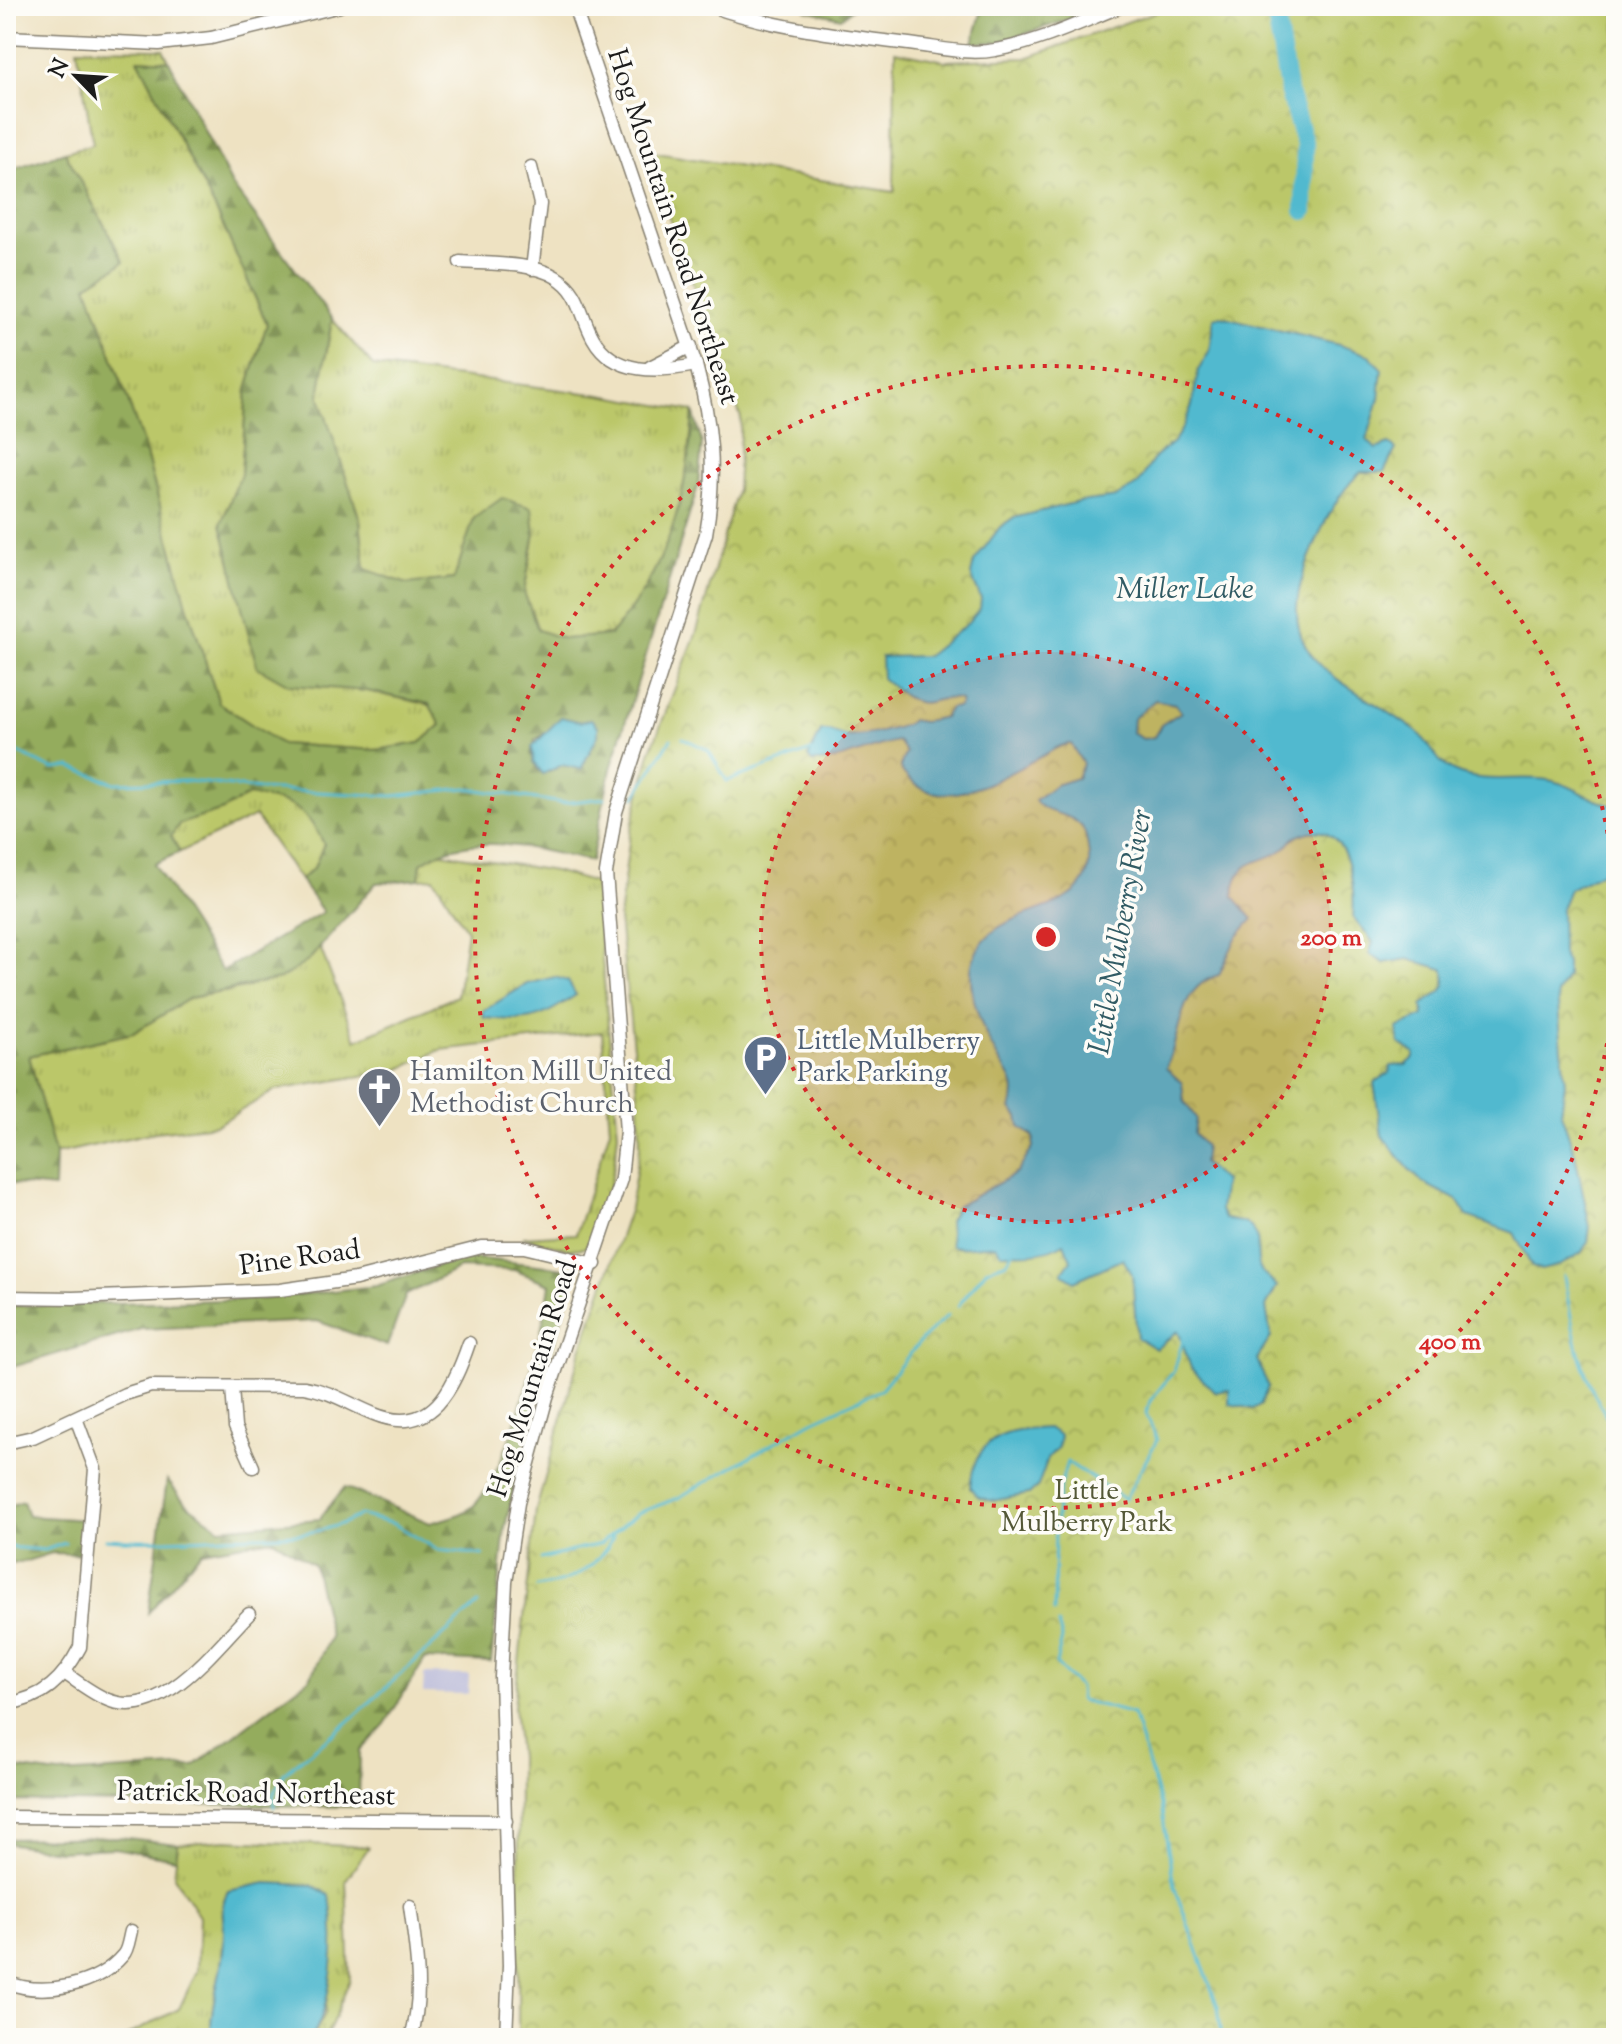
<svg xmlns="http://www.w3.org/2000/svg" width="1622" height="2044" font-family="'Sorts Mill Goudy',serif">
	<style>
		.industrial { fill: #c2c2dc }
		.grass { fill: url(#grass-tufts); stroke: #6c7242; stroke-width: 2; fill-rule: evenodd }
		.forest { fill: url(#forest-firs); stroke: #58643c; stroke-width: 2; fill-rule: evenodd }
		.park { fill: url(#park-crowns); stroke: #6c7242; stroke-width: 2 }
		.water { fill: #51b9cf; stroke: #366a76; stroke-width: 2; fill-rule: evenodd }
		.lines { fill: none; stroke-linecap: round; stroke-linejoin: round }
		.stream { stroke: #51b9cf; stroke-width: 3 }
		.river { stroke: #51b9cf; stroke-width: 18 }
		.minor-casing { stroke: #857f6f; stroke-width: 15 }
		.minor { stroke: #fff; stroke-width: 12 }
		.ring { fill: none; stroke: #d62828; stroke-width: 4; stroke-dasharray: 4 8 }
		.labels { text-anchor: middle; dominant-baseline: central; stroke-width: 7; stroke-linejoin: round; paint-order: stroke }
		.street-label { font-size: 28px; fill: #1c1c1c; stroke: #fdfcf7 }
		.service-label { font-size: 28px; fill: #4e5e75; stroke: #fdfcf7; text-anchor: start }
		.worship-label { font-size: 28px; fill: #5b616d; stroke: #fdfcf7; text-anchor: start }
		.park-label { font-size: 28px; fill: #545837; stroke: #fdfcf7 }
		.water-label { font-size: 30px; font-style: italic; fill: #315b64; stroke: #fdfcf7 }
		.centre { fill: #d62828; stroke: #fdfcf7; stroke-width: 4 }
		.ring-label { font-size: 24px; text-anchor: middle; font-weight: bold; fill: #d62828; stroke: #fdfcf7; stroke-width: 7; stroke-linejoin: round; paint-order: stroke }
	</style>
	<defs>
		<pattern id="grass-tufts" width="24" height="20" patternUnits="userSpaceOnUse" patternTransform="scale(2)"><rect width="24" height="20" fill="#bbc769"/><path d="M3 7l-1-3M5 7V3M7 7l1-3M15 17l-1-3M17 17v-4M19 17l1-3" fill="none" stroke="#a0aa5a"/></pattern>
		<pattern id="forest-firs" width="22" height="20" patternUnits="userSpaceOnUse" patternTransform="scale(2)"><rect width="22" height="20" fill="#94ac5d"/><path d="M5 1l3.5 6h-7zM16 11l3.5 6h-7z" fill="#788b4c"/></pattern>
		<pattern id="park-crowns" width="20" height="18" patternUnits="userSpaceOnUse" patternTransform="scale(2)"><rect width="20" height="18" fill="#bbc769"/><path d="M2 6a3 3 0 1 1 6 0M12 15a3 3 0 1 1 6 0" fill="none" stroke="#a0aa5a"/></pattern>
	</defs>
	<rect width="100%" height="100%" fill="#fdfcf7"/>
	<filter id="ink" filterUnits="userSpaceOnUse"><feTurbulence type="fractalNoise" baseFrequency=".0125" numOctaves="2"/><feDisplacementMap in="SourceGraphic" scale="16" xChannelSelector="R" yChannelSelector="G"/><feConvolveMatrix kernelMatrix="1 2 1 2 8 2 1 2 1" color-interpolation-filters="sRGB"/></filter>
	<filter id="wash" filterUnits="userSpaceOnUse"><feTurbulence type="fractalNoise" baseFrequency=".006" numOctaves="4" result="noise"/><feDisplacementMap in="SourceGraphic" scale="32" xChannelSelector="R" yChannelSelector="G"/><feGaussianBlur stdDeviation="1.8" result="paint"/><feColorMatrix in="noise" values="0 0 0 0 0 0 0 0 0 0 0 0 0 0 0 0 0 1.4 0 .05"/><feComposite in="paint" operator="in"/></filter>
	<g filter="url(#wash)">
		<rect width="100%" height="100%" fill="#eee2c2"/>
		<polygon class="industrial" points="424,1674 469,1675 468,1694 423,1693"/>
		<g class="grass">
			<polygon points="77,48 163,49 169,61 139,59 218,214 267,324 247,389 241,474 221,524 367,691 430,705 441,725 420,743 376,750 281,744 219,703 187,605 143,443 87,285 124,262 65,152 93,144"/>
			<path d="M332,319l41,47 228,29 92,16c-5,85 -25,159 -83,224l-46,4 -26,-8 -14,-39 11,-59 -61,-14 -20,60 -47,5 -42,-15 -5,-49 -41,-125z"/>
			<path d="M249,795c43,8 55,8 75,49l-10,24 -14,12 -45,-64 -75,36 -10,-16 9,-12 44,-14z"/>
			<path d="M436,852l118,19 41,12 23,250c-4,41 -11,80 -33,115l-16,1 -47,-12 54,-3 34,-105 -8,-97 -162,18 -42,20 -122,20 -60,35 -61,7 -100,22 -26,-98 104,-23 57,-35 56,-10 62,-27 12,-14 36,93 101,-44 10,-65 -33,-53 -15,1 2,-16zM555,977l21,18 -14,9 -79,7 44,-27z"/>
			<path d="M226,1840l143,7 -23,33 4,100 -24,58h-14l13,-24 6,-49 -94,-74h-9c-9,17 -4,24 -4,42 1,36 -15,69 -13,105h-88l56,-29 18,-38 2,-55 -25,-40 4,-32z"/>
		</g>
		<g class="forest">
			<polygon points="807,6 855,6 841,18 806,10"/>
			<polygon points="983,6 1111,6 999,42 973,43"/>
			<path d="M138,59l31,2 63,124 100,134 -13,76 41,125 5,49 42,15 47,-5 20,-61 28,-20 30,10 3,25 -11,59 14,38 26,9 46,-4c58,-65 78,-139 83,-224l9,32 -4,43 -87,283 -20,92c-56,-11 -119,-33 -170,2l-2,16 -43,4 -68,78 -28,18 -90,19 -57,35 -104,23 26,98 -1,34 -48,-5v-989l3,-1 -3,-22 59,-19 59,110 -37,23 56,158 44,162 32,98 62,41 95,6 44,-7 21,-18 -12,-21 -62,-13 -78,-6 -32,-18 -36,-143 20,-50 6,-85 20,-65 -49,-110zM567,719l14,3 10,-3 7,16 -17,34 -19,-4 -12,7 -12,-2 -7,-16 4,-14zM249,795c42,8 55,9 75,49l-10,24 -14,12 23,32 -101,59 -68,-107 26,-12 -9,-16 8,-12 44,-14z"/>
			<path d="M465,1257l98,11 9,17 -43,138 -24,104 -14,135 -66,-3 -40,65 -25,27 -1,56 -353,-6v-34l53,7 135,-8 116,-88 20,-41 -16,-72 -41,-26 -71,12 -54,62 19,-133 19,24 34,24 99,-9 26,-32 85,36c12,-4 31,-7 41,-15 36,-30 73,-176 79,-224l-36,-14 -55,-2 -53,27 -19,51 -70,-25 -176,8 -135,40v-63l257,-7 113,-13z"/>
			<polygon points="23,1501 28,1516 86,1520 80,1554 52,1553 20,1563 6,1562 6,1507"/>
			<polygon points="119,1837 178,1844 176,1859 114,1848 58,1851 6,1843 6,1839"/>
		</g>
		<polygon class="park" points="1172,6 1616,6 1616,2038 518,2038 519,1757 514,1707 536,1510 580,1353 630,1208 640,1148 639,1102 619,919 630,834 650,753 697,631 737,490 741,418 645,151 894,192 895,51 945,61 1026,58"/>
		<g class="water">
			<polygon points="1305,176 1310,182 1304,211 1299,210 1297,181"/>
			<path d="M1221,316l118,29 30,10 13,14 -3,30 -12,41 9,9 13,-5 7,5 -12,23h-23c-22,19 -37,50 -48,77 -50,114 26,125 103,182 14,11 20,32 37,40 34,16 73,1 107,12 23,8 30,18 56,23v59l-47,24 -8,20 1,45 5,9v13l-10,18 8,89 -4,30 14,41 15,73 -2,15 -7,11 -20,12 -20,5 -9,-3 -18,-34 -47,-17 -10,-16 -34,-17 -15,-15 -26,-32 -8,-53 15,-10 2,-7 15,-1 8,-7v-5l-15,-10 -2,-15 27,-12 -2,-11c15,-12 29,-13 21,-36l-35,-10 -24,4 -15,-9 4,-12 -20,-25c3,-33 -5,-106 -57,-80 -6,3 -8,10 -13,13 -24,15 -48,8 -49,47l19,22 -17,19 -17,37c-43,12 -37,60 -53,93l16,15 2,18 12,17 -2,16 11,12 -2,17 21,18 -4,29 4,8c8,4 18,2 24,7 14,10 8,22 10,36 1,12 11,18 19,25l-11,21 5,30 -14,22 11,28 -7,17 -8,5 -24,-5v-14l-14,2 -24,-24 -13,-37 -22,18 -19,-11 -5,-64 -9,-15 -49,22 -12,-8 9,-13 -7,-17c-19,12 -41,11 -63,10l-5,-7c-14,-2 -34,5 -45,-1l-2,-24 8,-15 60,-33 16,-26 1,-10 -14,-10 -2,-10 -7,-8c2,-7 4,-17 2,-24 -2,-10 -11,-19 -15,-27 -14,-24 -32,-66 -26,-94 17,-68 121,-40 117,-108 -1,-9 -2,-22 -7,-29 -13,-16 -37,-11 -47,-27l20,-15 22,-7 6,-14 -12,-20c-8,-1 -18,6 -27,11 -39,19 -97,61 -135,24 -11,-10 -10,-14 -3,-26l-8,-12c-29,5 -57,22 -86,21l-4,-5 13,-26c11,-2 13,3 23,5 12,2 61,-7 67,-16l12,2 21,-5 6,-9 9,-1 2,-7c-15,-3 -20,-1 -32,2 -17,5 -36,-15 -47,-24l-1,-21 46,-1 41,-33 12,-14 1,-10 -10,-24 3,-13 26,-35 13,-9 65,-16 39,-5 21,-13 17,-27 19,-16 9,-14 9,-22 6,-34 11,-20 5,-33zM1155,700l20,4 6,8 -20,13 -7,12 -11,2 -11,-6 1,-14z"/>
			<polygon points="561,717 581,722 591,719 598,726 598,735 581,769 562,765 543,774 534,762 532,747"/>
			<path d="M555,977l13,4 8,14c-39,26 -45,27 -92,23l-1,-7 44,-27z"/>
			<path d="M1048,1428l12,7 -2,12 -10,11 -10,28 -9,8 -37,7 -13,-4 -9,-9c4,-51 34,-58 78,-60z"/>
			<path d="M266,1883l45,2 19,10c7,46 4,101 -18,143h-101c-2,-36 14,-69 13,-105 0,-18 -5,-25 4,-42z"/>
		</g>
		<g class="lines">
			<g class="stream">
				<polyline points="683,738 708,750 727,781 814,750"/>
				<polyline points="6,747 53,769 70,767 115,783 188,781 259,789 393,796 466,788 562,803 605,798"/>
				<polyline points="635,797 671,739"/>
				<path d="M1564,1276c10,63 16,102 52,155"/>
				<polyline points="958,1306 987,1269 1007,1262 1013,1252"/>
				<path d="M106,1539c40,3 79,0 119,-2 46,-2 94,2 135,-22l34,9 44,26 45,5"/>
				<polyline points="6,1547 45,1550 65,1543"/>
				<polyline points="541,1559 600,1544 638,1513 678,1498 812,1421 880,1390 924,1337 948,1315"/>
				<path d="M537,1587c34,-5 60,-18 76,-50"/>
				<path d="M1054,1612c2,-53 -4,-98 13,-150l58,37 32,-59 -11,-27 4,-12 24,-30 9,-31"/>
				<polyline points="1058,1624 1062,1638 1056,1664 1079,1687 1080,1700 1133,1714 1161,1805 1174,1886 1218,2007 1222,2038"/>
				<polyline points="274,1807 273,1795 285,1772 347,1723 478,1604"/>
			</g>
			<polyline class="river" points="1269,6 1277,22 1288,90 1305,145 1304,211"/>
		</g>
	</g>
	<g filter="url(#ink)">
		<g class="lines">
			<defs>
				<g id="minor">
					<path d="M711,6c64,23 137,30 205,39 25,3 53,10 79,5 43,-7 86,-28 127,-44"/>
					<polyline points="6,37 159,44 211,38 340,6"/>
					<polyline points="531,167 540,204 532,269"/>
					<path d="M460,262c28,2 72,0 96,15 25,15 24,38 37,61 21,38 67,34 103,27"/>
					<polyline points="650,367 691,346"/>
					<polyline points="6,1297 73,1298 280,1290 356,1279 482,1247 524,1247 595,1264"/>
					<polyline points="232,1388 235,1427 253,1467"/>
					<path d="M6,1443l27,-6 92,-43 26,-8 153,1c27,4 45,17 70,27 58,24 80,-27 95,-71"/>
					<path d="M66,1674c13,9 27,20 42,26 54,22 108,-53 141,-86"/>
					<path d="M6,1704c38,-6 57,-24 74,-57l15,-178 -19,-51"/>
					<polyline points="6,1817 506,1821"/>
					<path d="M410,1906c6,45 14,87 1,132"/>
					<path d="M6,1982c37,15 91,4 117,-27 5,-5 6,-17 8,-24"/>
					<path d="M506,2038l3,-73 -8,-288 5,-95 12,-79 29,-106 74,-218 5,-48 -20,-258 10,-61 90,-278c11,-62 6,-109 -10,-169l-122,-359"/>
				</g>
			</defs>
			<use href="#minor" class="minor-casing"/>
			<use href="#minor" class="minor"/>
		</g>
	</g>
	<circle cx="1046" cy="937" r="285" fill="#d62828" fill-opacity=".12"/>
	<g class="ring">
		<circle cx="1046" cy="937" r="285"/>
		<path d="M1616 972A571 571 0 1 1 1616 902"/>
	</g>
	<defs>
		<symbol id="parking-pin" viewBox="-11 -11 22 30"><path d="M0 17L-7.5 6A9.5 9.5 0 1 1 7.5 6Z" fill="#5c6f8a" stroke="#fdfcf7"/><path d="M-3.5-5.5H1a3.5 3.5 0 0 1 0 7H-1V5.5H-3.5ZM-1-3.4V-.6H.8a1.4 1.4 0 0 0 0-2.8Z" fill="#fff"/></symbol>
		<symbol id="church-pin" viewBox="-11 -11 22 30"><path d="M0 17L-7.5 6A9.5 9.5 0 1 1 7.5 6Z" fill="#6b7280" stroke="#fdfcf7"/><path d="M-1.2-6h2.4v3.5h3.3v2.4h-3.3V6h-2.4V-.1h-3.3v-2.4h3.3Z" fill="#fff"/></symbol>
	</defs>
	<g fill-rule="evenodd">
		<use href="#parking-pin" x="740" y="1032" width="51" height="69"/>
		<use href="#church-pin" x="354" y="1064" width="51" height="69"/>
	</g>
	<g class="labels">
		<g class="street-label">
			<text transform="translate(672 227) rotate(72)">Hog Mountain Road Northeast</text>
			<text transform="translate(300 1259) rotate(-8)">Pine Road</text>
			<text transform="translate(534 1379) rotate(-73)">Hog Mountain Road</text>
			<text transform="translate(256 1795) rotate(1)">Patrick Road Northeast</text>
		</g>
		<g class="service-label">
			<text x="797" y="1042">Little Mulberry<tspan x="797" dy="32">Park Parking</tspan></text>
		</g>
		<g class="worship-label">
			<text x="410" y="1073">Hamilton Mill United<tspan x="410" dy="32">Methodist Church</tspan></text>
		</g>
		<g class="park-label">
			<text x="1087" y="1492">Little<tspan x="1087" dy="32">Mulberry Park</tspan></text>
		</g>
		<g class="water-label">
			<text x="1185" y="590">Miller Lake</text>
			<text transform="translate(1122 932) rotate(-80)">Little Mulberry River</text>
		</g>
	</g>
	<circle cx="1046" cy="937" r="12" class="centre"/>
	<g class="ring-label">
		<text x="1331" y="945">200 m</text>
		<text x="1450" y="1349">400 m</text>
	</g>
	<rect width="1622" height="2044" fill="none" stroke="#fdfcf7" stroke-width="32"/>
	<g transform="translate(76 76) rotate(295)" stroke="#fdfcf7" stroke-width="6" paint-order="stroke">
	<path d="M0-6L14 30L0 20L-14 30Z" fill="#1c1c1c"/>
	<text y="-12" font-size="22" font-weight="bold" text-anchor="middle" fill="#1c1c1c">N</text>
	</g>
</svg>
